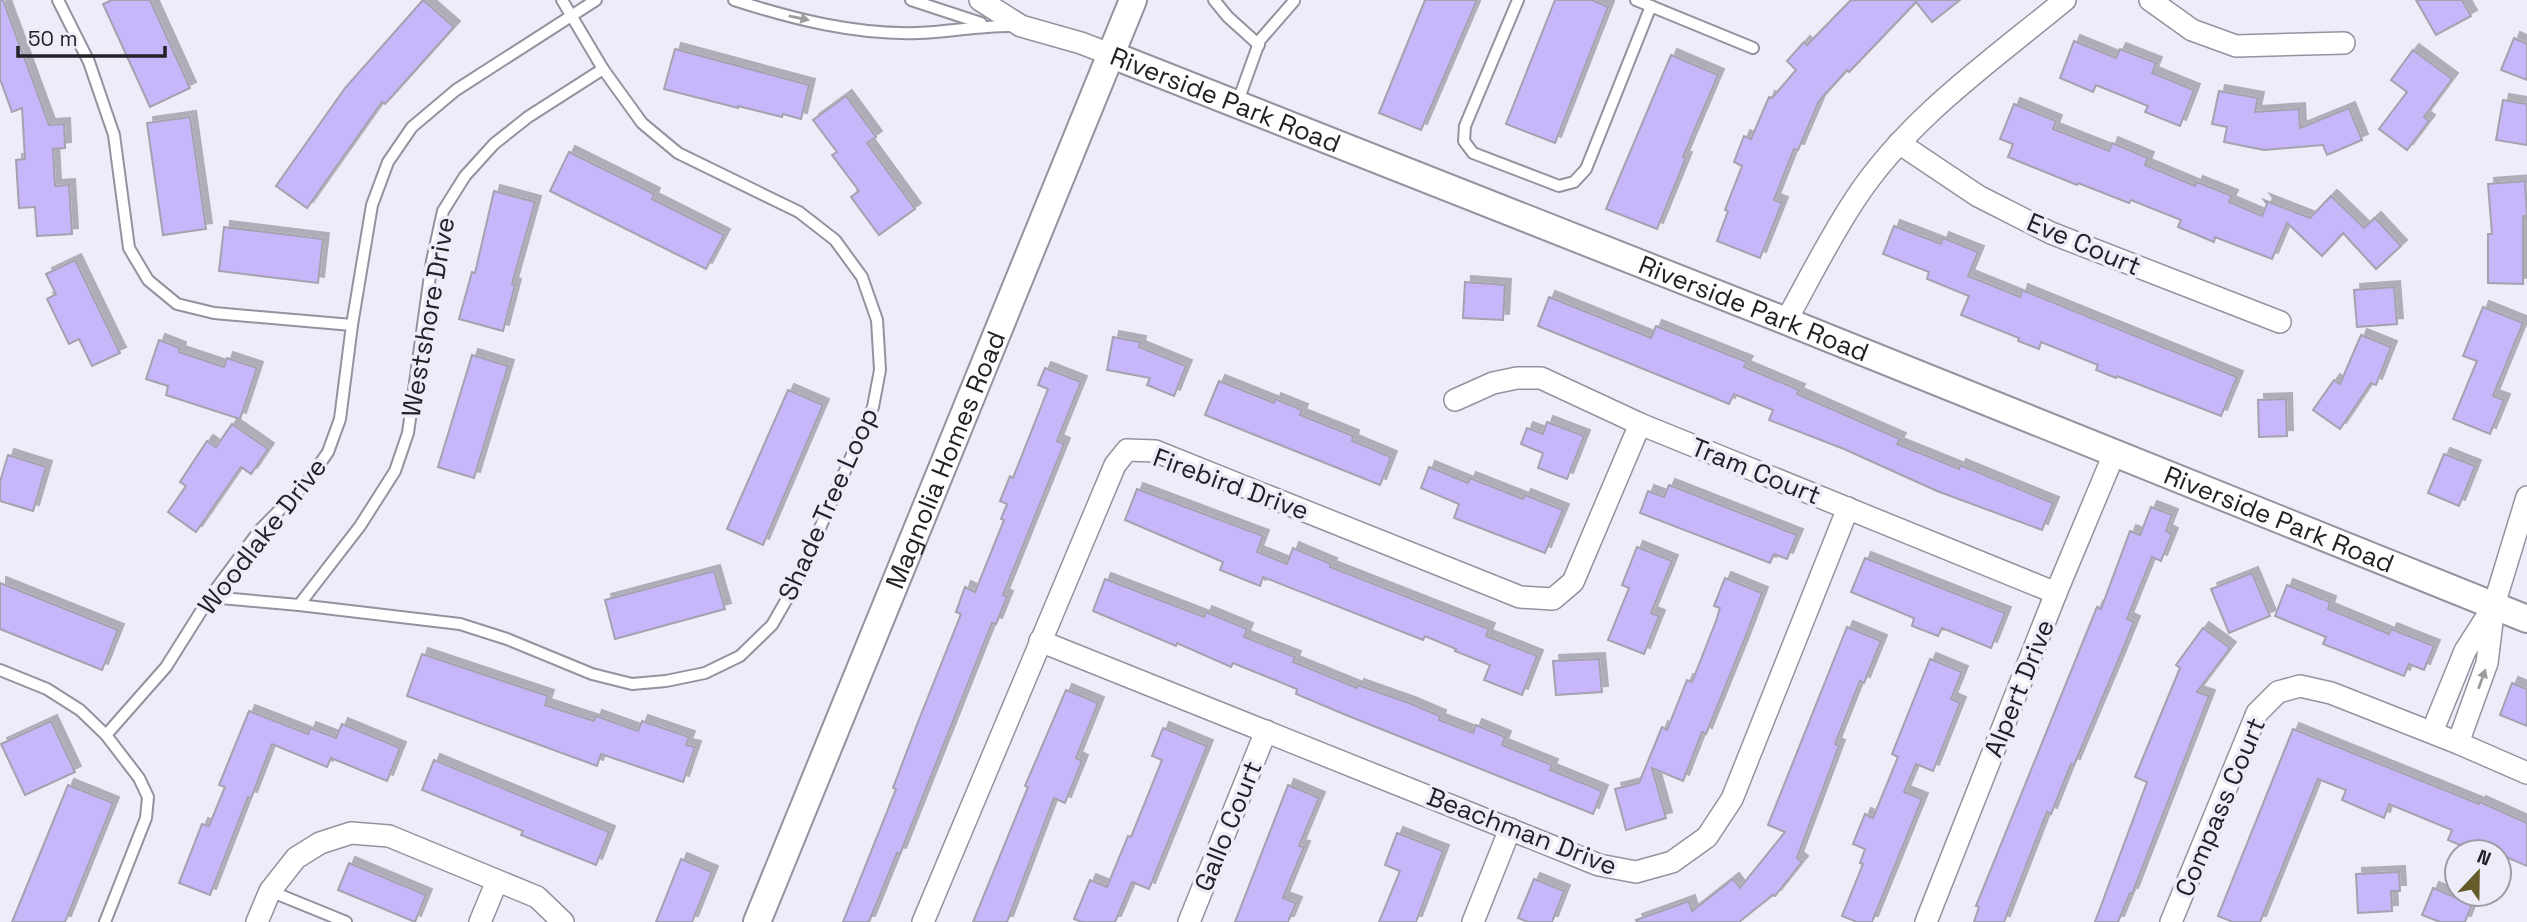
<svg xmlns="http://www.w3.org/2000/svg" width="2527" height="922" font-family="'Space Grotesk',sans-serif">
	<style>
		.building { fill: #c7b6f9; stroke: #a4a2ae; stroke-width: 2; filter: url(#shadow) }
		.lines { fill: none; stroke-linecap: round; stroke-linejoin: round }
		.service-casing { stroke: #95929f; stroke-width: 14 }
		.minor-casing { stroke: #95929f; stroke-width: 24 }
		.tertiary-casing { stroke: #95929f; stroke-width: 30 }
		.service { stroke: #fff; stroke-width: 10 }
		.minor { stroke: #fff; stroke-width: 21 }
		.tertiary { stroke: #fff; stroke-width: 26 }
		.oneway { fill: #9c9b9d }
		.labels { text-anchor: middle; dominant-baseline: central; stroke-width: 7; stroke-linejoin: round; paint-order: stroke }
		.street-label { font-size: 26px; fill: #222125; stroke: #efecf9 }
	</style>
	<defs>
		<filter id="shadow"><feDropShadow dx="6" dy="-6" stdDeviation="0" flood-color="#0004"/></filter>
	</defs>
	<rect width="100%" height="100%" fill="#efecf9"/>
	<g class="building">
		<polygon points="0,0 3,0 49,125 64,124 65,148 53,149 55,186 69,185 72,234 37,236 35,207 19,208 16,160 25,159 22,108 12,112 0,79"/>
		<polygon points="112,0 150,0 190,88 150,107 103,4"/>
		<polygon points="423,0 454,27 385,104 382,102 307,208 276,186 345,88"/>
		<polygon points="1425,0 1477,0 1421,130 1379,113"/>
		<polygon points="1555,0 1592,0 1608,7 1555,143 1506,124"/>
		<polygon points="1851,0 1960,0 1932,22 1916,2 1849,72 1847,70 1819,101 1798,150 1794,149 1774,200 1782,203 1760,258 1717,241 1728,211 1725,210 1742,166 1734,162 1744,136 1751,139 1769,97 1772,98 1796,70 1787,61 1804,42 1807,45"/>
		<polygon points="2416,0 2462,0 2471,16 2436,35"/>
		<polygon points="2514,38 2527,44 2527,80 2501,70"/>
		<polygon points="2074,41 2116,58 2120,49 2156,63 2152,73 2194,90 2180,126 2145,112 2148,106 2096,85 2093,92 2060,78"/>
		<polygon points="675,49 809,85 801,119 783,114 782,117 738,106 738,108 664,89"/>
		<polygon points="2413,50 2452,79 2424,117 2429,121 2407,150 2379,129 2407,92 2391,80"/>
		<polygon points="1671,55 1718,75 1683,157 1686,158 1657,229 1606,209"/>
		<polygon points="2219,91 2258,98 2255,112 2299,109 2300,128 2349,108 2362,140 2327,155 2323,145 2264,150 2224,142 2227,127 2212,124"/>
		<polygon points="846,96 876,137 867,143 915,209 879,235 851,197 859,191 832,155 837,152 813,120"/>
		<polygon points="2503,100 2527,104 2527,145 2496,140"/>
		<polygon points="2014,104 2056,121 2053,129 2109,151 2112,143 2148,158 2145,165 2195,186 2197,182 2232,196 2229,202 2262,216 2267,204 2264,200 2310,218 2331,196 2364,228 2375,218 2401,246 2376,269 2343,233 2322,256 2287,223 2272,259 2215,237 2214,242 2178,227 2181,220 2131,200 2129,203 2078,183 2077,185 2008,157 2013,144 2000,139"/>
		<polygon points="190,117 206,229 163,235 147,123"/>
		<polygon points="569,152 654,194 652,199 724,235 706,269 550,191"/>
		<polygon points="2525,181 2527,216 2523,216 2523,284 2488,283 2488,234 2492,234 2488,184"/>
		<polygon points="494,191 535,202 512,284 515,285 503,331 459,319 472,272 475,273"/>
		<polygon points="1894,226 1941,244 1943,238 1978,252 1968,276 2020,297 2022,290 2237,377 2221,416 2117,376 2116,378 2096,370 2098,365 2041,342 2039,349 2018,341 2019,338 1961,315 1969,296 1927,279 1929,272 1883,254"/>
		<polygon points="224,227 323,239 318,283 219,271"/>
		<polygon points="75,260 120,353 92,366 79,339 69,344 47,299 56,294 46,274"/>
		<polygon points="1465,282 1505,285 1503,320 1463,318"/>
		<polygon points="2394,287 2397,324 2357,327 2354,290"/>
		<polygon points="1549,297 1651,338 1656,326 1747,362 1744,367 1799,390 1797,394 1900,439 1897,444 1959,469 1960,465 2053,503 2042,530 1937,491 1844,449 1769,420 1773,410 1734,394 1729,404 1538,326"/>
		<polygon points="2483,307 2523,323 2493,396 2504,400 2490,434 2453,419 2477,361 2463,356"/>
		<polygon points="2361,335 2391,347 2376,385 2371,383 2340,429 2313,410 2334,380 2340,384"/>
		<polygon points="1113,337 1140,342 1139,347 1186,366 1174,396 1147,385 1150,378 1107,370"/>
		<polygon points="159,340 180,348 179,352 224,367 227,358 257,368 240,419 166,395 168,386 146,379"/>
		<polygon points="472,355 508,366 474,478 438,467"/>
		<polygon points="1045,368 1081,382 1057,441 1064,444 1003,595 1007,597 996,624 992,623 900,854 897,853 869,922 843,922 896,789 893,788 918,722 961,614 956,612 965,587 975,592 1004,520 1001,519 1007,504 1000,501 1010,476 1013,478 1048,389 1038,385"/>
		<polygon points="1219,381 1274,403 1275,399 1302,410 1300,415 1353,436 1352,441 1391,457 1380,485 1205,415"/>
		<polygon points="788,390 823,405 763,545 727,529"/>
		<polygon points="2286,399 2287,436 2259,437 2258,400"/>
		<polygon points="1547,422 1584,436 1567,479 1538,468 1543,453 1521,444 1527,428 1543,434"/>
		<polygon points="232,424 268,449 251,474 241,467 196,532 168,512 186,486 180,482 207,441 216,447"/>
		<polygon points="2444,454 2475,466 2459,506 2428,493"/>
		<polygon points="8,455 46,467 33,511 0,501 0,482"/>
		<polygon points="1429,467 1468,483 1470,478 1523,499 1525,495 1563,510 1545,553 1454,518 1459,504 1421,488"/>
		<polygon points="1669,485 1797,535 1787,559 1774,554 1770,563 1640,513 1648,491 1664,497"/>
		<polygon points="1137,489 1263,536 1257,552 1287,564 1293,548 1331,564 1330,567 1489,629 1486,636 1537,656 1522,695 1484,680 1490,665 1455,651 1456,649 1425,636 1423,640 1263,577 1260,586 1220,570 1223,562 1125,520"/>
		<polygon points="2151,507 2172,515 2166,531 2172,534 2161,561 2152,557 2127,619 2134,622 2118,661 2074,765 2071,764 2051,814 2047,812 2004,922 1974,922 1979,907 1976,906 2097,607 2101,609 2130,531 2140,535"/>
		<polygon points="1637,547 1672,561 1651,613 1659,616 1644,654 1608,640 1629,588 1622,585"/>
		<polygon points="1865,558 2005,613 1991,648 1942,628 1938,636 1912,626 1914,618 1851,592"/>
		<polygon points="714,571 725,609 615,639 605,600"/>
		<polygon points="2252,573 2270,616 2229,633 2211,589"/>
		<polygon points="1725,578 1762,593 1743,643 1706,734 1702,732 1683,781 1652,768 1666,818 1626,830 1615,789 1639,783 1662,727 1667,730 1687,680 1692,682 1716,621 1720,608 1714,606"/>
		<polygon points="1105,579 1204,617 1206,612 1247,629 1244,637 1295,657 1293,662 1357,688 1358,685 1409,703 1440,716 1439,720 1473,733 1476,725 1505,737 1502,745 1552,765 1550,770 1602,791 1593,814 1346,715 1296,694 1297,689 1233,663 1231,667 1177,643 1176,646 1093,611"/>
		<polygon points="0,583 118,630 102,670 0,629"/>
		<polygon points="2287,585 2330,602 2328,609 2389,634 2391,629 2434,646 2424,670 2409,664 2404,676 2323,644 2326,637 2275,616"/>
		<polygon points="1847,627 1881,641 1864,683 1860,681 1835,744 1839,746 1797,858 1802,862 1775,896 1773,895 1739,922 1637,922 1636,920 1689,901 1692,911 1733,879 1740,888 1785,832 1768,825"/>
		<polygon points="2203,628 2230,648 2197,692 2209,696 2132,894 2130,893 2118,922 2095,922 2147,782 2135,777 2180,668 2176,665"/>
		<polygon points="422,654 548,696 545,705 594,721 596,716 638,731 642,721 689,737 686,745 695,747 683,782 601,754 597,766 407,696"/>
		<polygon points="1599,659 1602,692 1556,695 1553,661"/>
		<polygon points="1930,659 1962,672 1951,699 1960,703 1933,771 1916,764 1904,792 1922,799 1872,922 1857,922 1842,916 1863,864 1860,863 1865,849 1853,844 1865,814 1873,818 1898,757 1892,754"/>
		<polygon points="2512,683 2527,689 2527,726 2500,715"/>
		<polygon points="1066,690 1098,703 1076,758 1082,761 1065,803 1054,798 1007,922 973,922 1028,787 1025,786"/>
		<polygon points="249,711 308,734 310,728 336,738 342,724 400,748 387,781 331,758 327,767 272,744 251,798 248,797 210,895 179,883 202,824 209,826 225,787 219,785"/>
		<polygon points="51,721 75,772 25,795 1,744"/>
		<polygon points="1163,728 1207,746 1149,889 1132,882 1115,922 1082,922 1074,919 1090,880 1107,887 1128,836 1131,837 1162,760 1152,756"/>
		<polygon points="2293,729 2479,804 2480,802 2527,823 2527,866 2499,854 2499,852 2476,852 2448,840 2452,830 2389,804 2384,818 2342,800 2346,790 2318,779 2260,922 2233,922 2218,916"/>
		<polygon points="434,760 609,832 596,865 521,835 523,831 422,790"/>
		<polygon points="68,785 113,803 65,922 12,922"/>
		<polygon points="1288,785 1319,798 1299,846 1304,847 1283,898 1296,903 1288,922 1235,922"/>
		<polygon points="1397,833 1443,851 1416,922 1379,922 1400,871 1385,865"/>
		<polygon points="681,859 712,872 692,922 656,922"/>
		<polygon points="349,863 426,895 415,922 338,890"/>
		<polygon points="2399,872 2400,891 2391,891 2392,911 2358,913 2356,874"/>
		<polygon points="1534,879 1564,891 1552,922 1528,922 1518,918"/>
		<polygon points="2433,888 2472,904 2465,922 2440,922 2422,915"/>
	</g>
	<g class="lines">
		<defs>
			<g id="service">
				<polyline points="58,0 89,62 114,135 129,248 148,280 177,304 214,313 352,325"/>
				<path d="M734,0c59,19 122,35 184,33 32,-1 64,-8 96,-7"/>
				<polyline points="911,0 981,23"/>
				<polyline points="1214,0 1228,17 1259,45"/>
				<polyline points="1518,0 1465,126 1464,141 1473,153 1559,186 1574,182 1586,169 1651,6"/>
				<polyline points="1636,0 1753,48"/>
				<polyline points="1237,104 1260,40 1294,1 1293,0"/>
				<polyline points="210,597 299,605 460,624 507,639 592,674 632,684 666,681 705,673 740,656 772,625 795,585 873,407 880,370 877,320 862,277 835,240 799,212 678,153 642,123 603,69 562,0"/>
				<polyline points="299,605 360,526 395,471 408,433 432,261 443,211 465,176 494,144 528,117 603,69"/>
				<polyline points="0,670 47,689 80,710 106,735 139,778 148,797 146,818 105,922"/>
				<polyline points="106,735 166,667 210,597 259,531 308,481 328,452 340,419 352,325 372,205 388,162 412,127 456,90 596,0"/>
				<polyline points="270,891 346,922"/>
			</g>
			<g id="minor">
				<polyline points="980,0 1021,26 1081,43 1112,55"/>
				<polyline points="2150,0 2192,30 2236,46 2344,43"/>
				<polyline points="1899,143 1978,196 2051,233 2280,322"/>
				<path d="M1786,321c22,-40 43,-82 68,-120 53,-82 137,-140 211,-201"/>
				<polyline points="1455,400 1493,383 1517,378 1541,378 1640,424 2056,593"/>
				<polyline points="1040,641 1599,865 1636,872 1672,862 1707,837 1732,799 1848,508"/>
				<polyline points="2432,732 2465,651 2490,612"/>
				<polyline points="2458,743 2487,663 2494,605 2527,497"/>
				<polyline points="257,922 270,891 296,858 320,843 351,833 389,836 537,897 563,922"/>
				<polyline points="480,922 497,881"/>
				<polyline points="923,922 1115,465 1127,450 1155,451 1520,597 1553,599 1573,582 1640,424"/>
				<polyline points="1189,922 1266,731"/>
				<polyline points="1473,922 1510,829"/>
				<polyline points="1926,922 2056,593 2114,454"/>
				<polyline points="2171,922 2257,713 2278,692 2300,686 2331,693 2458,743 2527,773"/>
			</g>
			<g id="tertiary">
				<path id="s1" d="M1112,55l674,266 741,298"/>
				<path id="s2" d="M757,922l376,-922"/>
			</g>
		</defs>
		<use href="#service" class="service-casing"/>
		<use href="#minor" class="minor-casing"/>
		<use href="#tertiary" class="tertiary-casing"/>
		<use href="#service" class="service"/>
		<use href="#minor" class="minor"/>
		<use href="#tertiary" class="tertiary"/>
	</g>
	<defs><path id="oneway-solid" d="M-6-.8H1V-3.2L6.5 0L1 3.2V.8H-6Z" transform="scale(1.75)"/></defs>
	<g class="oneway">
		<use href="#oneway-solid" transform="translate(799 18) rotate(12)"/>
		<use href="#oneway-solid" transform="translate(2482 679) rotate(-70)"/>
	</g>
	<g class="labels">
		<g class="street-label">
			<text stroke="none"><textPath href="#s1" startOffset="122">Riverside Park Road</textPath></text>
			<text transform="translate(2084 244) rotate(23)">Eve Court</text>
			<text stroke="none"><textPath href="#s1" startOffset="690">Riverside Park Road</textPath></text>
			<text transform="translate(428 317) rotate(-80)">Westshore Drive</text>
			<text stroke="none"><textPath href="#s2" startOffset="499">Magnolia Homes Road</textPath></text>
			<text transform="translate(1756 471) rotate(22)">Tram Court</text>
			<text transform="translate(1231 484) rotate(20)">Firebird Drive</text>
			<text transform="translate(828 504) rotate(-66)">Shade Tree Loop</text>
			<text stroke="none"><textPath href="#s1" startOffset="1256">Riverside Park Road</textPath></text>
			<text transform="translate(262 536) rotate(-52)">Woodlake Drive</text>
			<text transform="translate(2019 688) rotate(-68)">Alpert Drive</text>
			<text transform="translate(2220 807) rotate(-67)">Compass Court</text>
			<text transform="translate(1228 826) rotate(-68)">Gallo Court</text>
			<text transform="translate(1522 831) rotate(21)">Beachman Drive</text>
		</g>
	</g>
	<g transform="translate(2478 873) rotate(22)"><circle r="33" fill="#efecf9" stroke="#9d9ba4" stroke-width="2"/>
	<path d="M0-5L12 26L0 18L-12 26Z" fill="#665c29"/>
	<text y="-10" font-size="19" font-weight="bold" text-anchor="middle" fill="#222125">N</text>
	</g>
	<path d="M18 46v10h147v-10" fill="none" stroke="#222125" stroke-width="3.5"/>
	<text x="28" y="46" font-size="21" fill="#222125" stroke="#efecf9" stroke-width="5" paint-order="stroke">50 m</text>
</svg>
